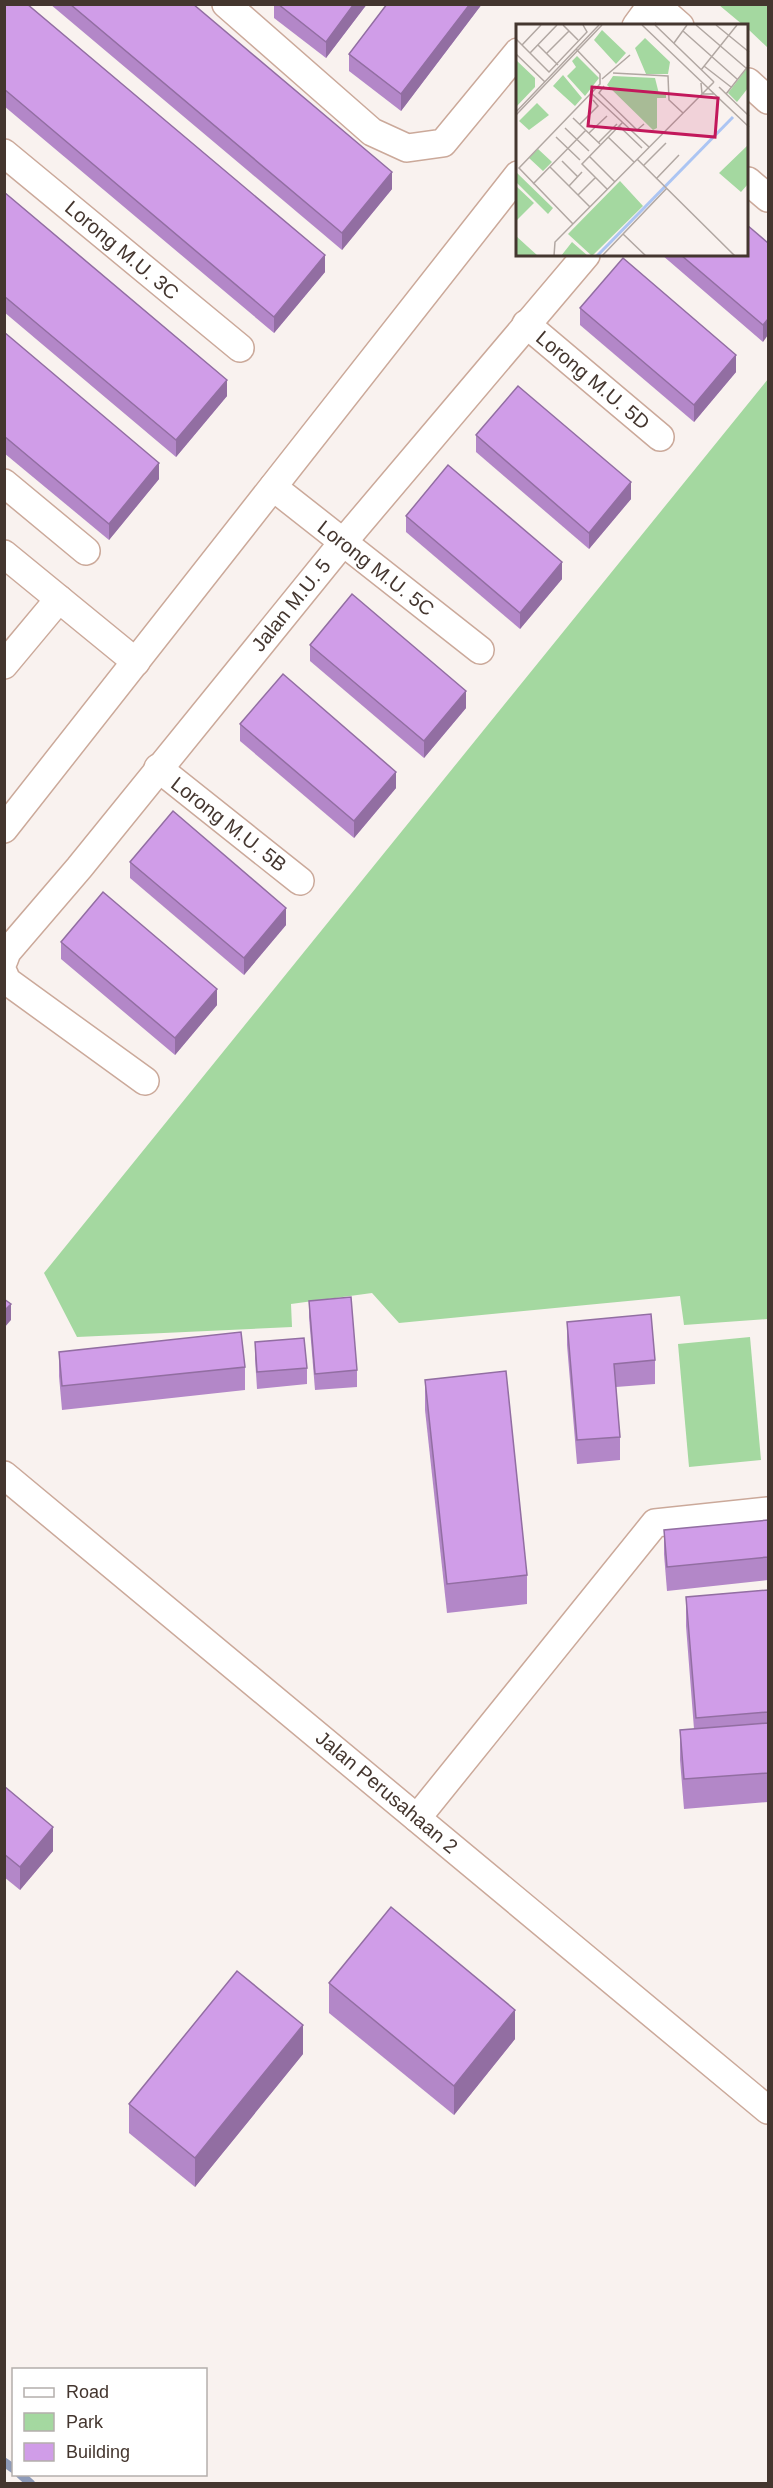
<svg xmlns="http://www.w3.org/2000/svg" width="773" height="2488" font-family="Arial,sans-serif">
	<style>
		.green { fill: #a4d8a0 }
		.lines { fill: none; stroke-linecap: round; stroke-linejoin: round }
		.stream { stroke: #8d9ab8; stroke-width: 9 }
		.street-casing { stroke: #cba99a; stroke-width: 30 }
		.street { stroke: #fff; stroke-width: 27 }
		.wall { fill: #b387c8 }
		.shaded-wall { fill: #926ea2 }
		.building { fill: #d09de8; stroke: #926ea2; stroke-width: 1.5 }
		.labels { text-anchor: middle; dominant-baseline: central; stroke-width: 4.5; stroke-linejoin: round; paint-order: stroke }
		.street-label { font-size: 20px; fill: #44362f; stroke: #fff }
		.inset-river { fill: none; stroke: #acc5f3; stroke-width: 3 }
		.inset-road { fill: none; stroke: #b1a7a2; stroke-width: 1.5 }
		.view { fill: #c2185b; fill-opacity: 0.15; stroke: #c2185b; stroke-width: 3 }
		.inset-edge { fill: none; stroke: #44362f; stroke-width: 3 }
	</style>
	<rect width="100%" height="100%" fill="#f9f2ef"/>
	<g class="green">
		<polygon points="719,5 768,5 768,48 748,29 748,26 743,25"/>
		<polygon points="768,379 768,1319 684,1325 680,1296 399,1323 372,1293 291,1304 292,1327 77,1337 44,1273"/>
		<polygon points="750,1337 761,1460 689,1467 678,1344"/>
	</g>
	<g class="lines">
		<g class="stream">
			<polyline points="4,2462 14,2469"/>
			<polyline points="20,2474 31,2484"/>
		</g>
		<defs>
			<g id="street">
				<polyline points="226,4 372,132 407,148 443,143 518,52"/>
				<polyline points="655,4 680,26"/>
				<polyline points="636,26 652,4"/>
				<polyline points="748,82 768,100"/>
				<polyline points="4,153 240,348"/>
				<polyline points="748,181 768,198"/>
				<polyline points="526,324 660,437"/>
				<polyline points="4,483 86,551"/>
				<polyline points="273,487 480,650"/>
				<polyline points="4,554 136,662"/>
				<polyline points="4,665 59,599"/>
				<polyline points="158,768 300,881"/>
				<polyline points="4,829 518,175"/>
				<polyline points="4,960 7,952 79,868 344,541 586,255"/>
				<polyline points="4,974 7,981 145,1081"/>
				<polyline points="4,1475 768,2110"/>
				<polyline points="417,1818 655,1523 768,1511"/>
			</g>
		</defs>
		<use href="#street" class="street-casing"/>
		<use href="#street" class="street"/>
	</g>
	<g class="wall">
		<polygon points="4,4 325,272 274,333 4,106"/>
		<polygon points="50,4 193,4 392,189 342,250"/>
		<polygon points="274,4 367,4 326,58 274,18"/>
		<polygon points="482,4 401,111 349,71 349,54"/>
		<polygon points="4,192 227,396 176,457 4,312"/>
		<polygon points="768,243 763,342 662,255 747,255"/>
		<polygon points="580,308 736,372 694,422 580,325"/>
		<polygon points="4,332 159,479 109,540 4,453"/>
		<polygon points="476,435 631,499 589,549 476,452"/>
		<polygon points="406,516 562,579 520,629 406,532"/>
		<polygon points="310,645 466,708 424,758 310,661"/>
		<polygon points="240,724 396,788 354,838 240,741"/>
		<polygon points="130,862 286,925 244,975 130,878"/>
		<polygon points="61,942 217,1005 175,1055 61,959"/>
		<polygon points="309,1301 357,1370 357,1387 315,1390 309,1317"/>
		<polygon points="567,1322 655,1360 655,1384 616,1387 620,1437 620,1460 577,1464 567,1345"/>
		<polygon points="255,1342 307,1368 307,1384 257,1389 255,1358"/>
		<polygon points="59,1352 245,1367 245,1390 62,1410 59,1376"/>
		<polygon points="425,1380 527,1575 527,1604 447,1613 425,1410"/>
		<polygon points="768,1520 768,1580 667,1591 664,1554 664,1530"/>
		<polygon points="768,1590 768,1802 684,1809 680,1760 680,1730 694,1729 686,1626 686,1597"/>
		<polygon points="4,1786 53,1851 20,1890 4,1877"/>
		<polygon points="329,1983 515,2039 454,2115 329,2013"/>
		<polygon points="303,2054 195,2187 129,2133 129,2104"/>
	</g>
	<g class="shaded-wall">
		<polygon points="354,4 367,4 326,58 326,42"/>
		<polygon points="470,4 482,4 401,111 401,94"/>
		<polygon points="392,172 392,189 342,250 342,233"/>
		<polygon points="325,255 325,272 274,333 274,317"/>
		<polygon points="768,319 768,335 763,342 763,325"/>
		<polygon points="736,355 736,372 694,422 694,405"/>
		<polygon points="227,380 227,396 176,457 176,440"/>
		<polygon points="159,463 159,479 109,540 109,524"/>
		<polygon points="631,482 631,499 589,549 589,533"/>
		<polygon points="562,562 562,579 520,629 520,613"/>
		<polygon points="466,691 466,708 424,758 424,741"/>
		<polygon points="396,772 396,788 354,838 354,821"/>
		<polygon points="286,908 286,925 244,975 244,958"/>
		<polygon points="217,989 217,1005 175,1055 175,1038"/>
		<polygon points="11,1304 11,1320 4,1328 4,1311"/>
		<polygon points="53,1827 53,1851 20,1890 20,1867"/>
		<polygon points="515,2010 515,2039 454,2115 454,2086"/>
		<polygon points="303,2025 303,2054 195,2187 195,2158"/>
	</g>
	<g class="building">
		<polygon points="4,4 27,4 325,255 274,317 4,89"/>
		<polygon points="70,4 193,4 392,172 342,233"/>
		<polygon points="278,4 354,4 326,42"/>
		<polygon points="387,4 470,4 401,94 349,54"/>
		<polygon points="4,192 227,380 176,440 4,296"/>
		<polygon points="747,225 768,243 768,319 763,325 681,255 747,255"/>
		<polygon points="623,258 736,355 694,405 580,308"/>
		<polygon points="4,332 159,463 109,524 4,436"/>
		<polygon points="518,386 631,482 589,533 476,435"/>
		<polygon points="448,465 562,562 520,613 406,516"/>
		<polygon points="352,594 466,691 424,741 310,645"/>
		<polygon points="283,674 396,772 354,821 240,724"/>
		<polygon points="173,811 286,908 244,958 130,862"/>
		<polygon points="103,892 217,989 175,1038 61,942"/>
		<polygon points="351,1297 357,1370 315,1374 309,1301"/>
		<polygon points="4,1299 11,1304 4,1311"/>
		<polygon points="651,1314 655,1360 614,1364 620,1437 577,1440 567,1322"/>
		<polygon points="241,1332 245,1367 62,1386 59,1352"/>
		<polygon points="304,1338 307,1368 257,1372 255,1342"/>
		<polygon points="506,1371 527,1575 447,1584 425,1380"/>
		<polygon points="768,1520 768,1557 667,1567 664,1530"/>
		<polygon points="768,1590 768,1712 696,1718 686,1597"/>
		<polygon points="768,1723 768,1773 684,1779 680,1730"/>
		<polygon points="4,1786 53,1827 20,1867 4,1854"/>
		<polygon points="391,1907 515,2010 454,2086 329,1983"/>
		<polygon points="237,1971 303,2025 195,2158 129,2104"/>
	</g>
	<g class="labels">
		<g class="street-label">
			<text transform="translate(122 250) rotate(40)">Lorong M.U. 3C</text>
			<text transform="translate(593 380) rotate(40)">Lorong M.U. 5D</text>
			<text transform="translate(376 568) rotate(38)">Lorong M.U. 5C</text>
			<text transform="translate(291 605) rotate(-51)">Jalan M.U. 5</text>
			<text transform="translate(229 824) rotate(38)">Lorong M.U. 5B</text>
			<text transform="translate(387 1792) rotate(40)">Jalan Perusahaan 2</text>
		</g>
	</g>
	<g transform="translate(516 24)">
		<rect width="232" height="232" fill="#f9f2ef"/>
		<path d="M86,6l24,23 -10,11 -22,-24zM129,14l25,24 -2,12h-22l-11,-26zM61,32l22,22 -14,18 -18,-20 9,-9 -4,-6zM0,36l19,18v9l-19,20zM232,43v21l-11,14 -9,-9zM47,51l19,23 -7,8 -22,-20zM97,52l42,2 4,16h7v4h-9v30l-4,2 -46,-45zM21,79l12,12 -20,15 -10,-9zM232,121v39l-7,8 -22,-19zM22,125l14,13 -9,9 -14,-13zM0,148l37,36 -5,6 -32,-32zM104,157l23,25 -51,50 -24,-22zM0,162l18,17 -18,18zM0,212l22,20h-22zM56,218l16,14h-27z" fill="#a4d8a0"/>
		<path class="inset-river" d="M81,232l136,-139"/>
		<path class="inset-road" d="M47,1l15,15M126,1l107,102M139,1l59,57M180,1l50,43M200,1l33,27M167,7l54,48M0,15l33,33 38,-40 -4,-7M158,19l13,-18M6,21l19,-20M22,21l20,20M14,29l27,-28M31,29l22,-22M0,30l29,28M188,42l27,21M185,46l36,-45M97,49l55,3 1,24 14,13M86,55l28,-24M185,59l1,11h12M88,62l-5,7 38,37 7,-6M203,63l30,29M75,69l58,54M210,70l23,-29M0,88l83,-87M0,91l86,-90M57,94l27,26M64,100l18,-18 -5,-6M103,102l23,22M49,104l24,23M73,109l18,-17M40,113l24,23M92,113l26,25M83,118l18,-18M73,132l26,26M121,135l98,97M46,137l16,16M127,142l23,-23M34,143l40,40M140,155l23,-24M17,160l53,-54M53,162l13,-14M91,165l-25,-25 41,-42M62,171l17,-17M57,200l-54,-56 81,-84v-10l-24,-25M107,210l23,22M38,232l1,-14 159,-160M86,232l65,-68"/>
		<path class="view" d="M76,63l126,11 -3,39 -127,-11z"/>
		<rect width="232" height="232" class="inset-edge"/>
	</g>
	<rect width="773" height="2488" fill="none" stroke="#44362f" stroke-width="12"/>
	<rect x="12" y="2368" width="195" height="108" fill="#ffffff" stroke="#b4afac" stroke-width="1.5"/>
	<rect x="24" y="2388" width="30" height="9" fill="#ffffff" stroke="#b4afac" stroke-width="1.5"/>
	<text x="66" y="2398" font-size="18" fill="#44362f">Road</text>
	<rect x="24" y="2413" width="30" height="18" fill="#a4d8a0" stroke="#b4afac" stroke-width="1.5"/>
	<text x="66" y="2428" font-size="18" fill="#44362f">Park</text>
	<rect x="24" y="2443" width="30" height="18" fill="#d09de8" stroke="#b4afac" stroke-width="1.5"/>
	<text x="66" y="2458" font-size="18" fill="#44362f">Building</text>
</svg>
